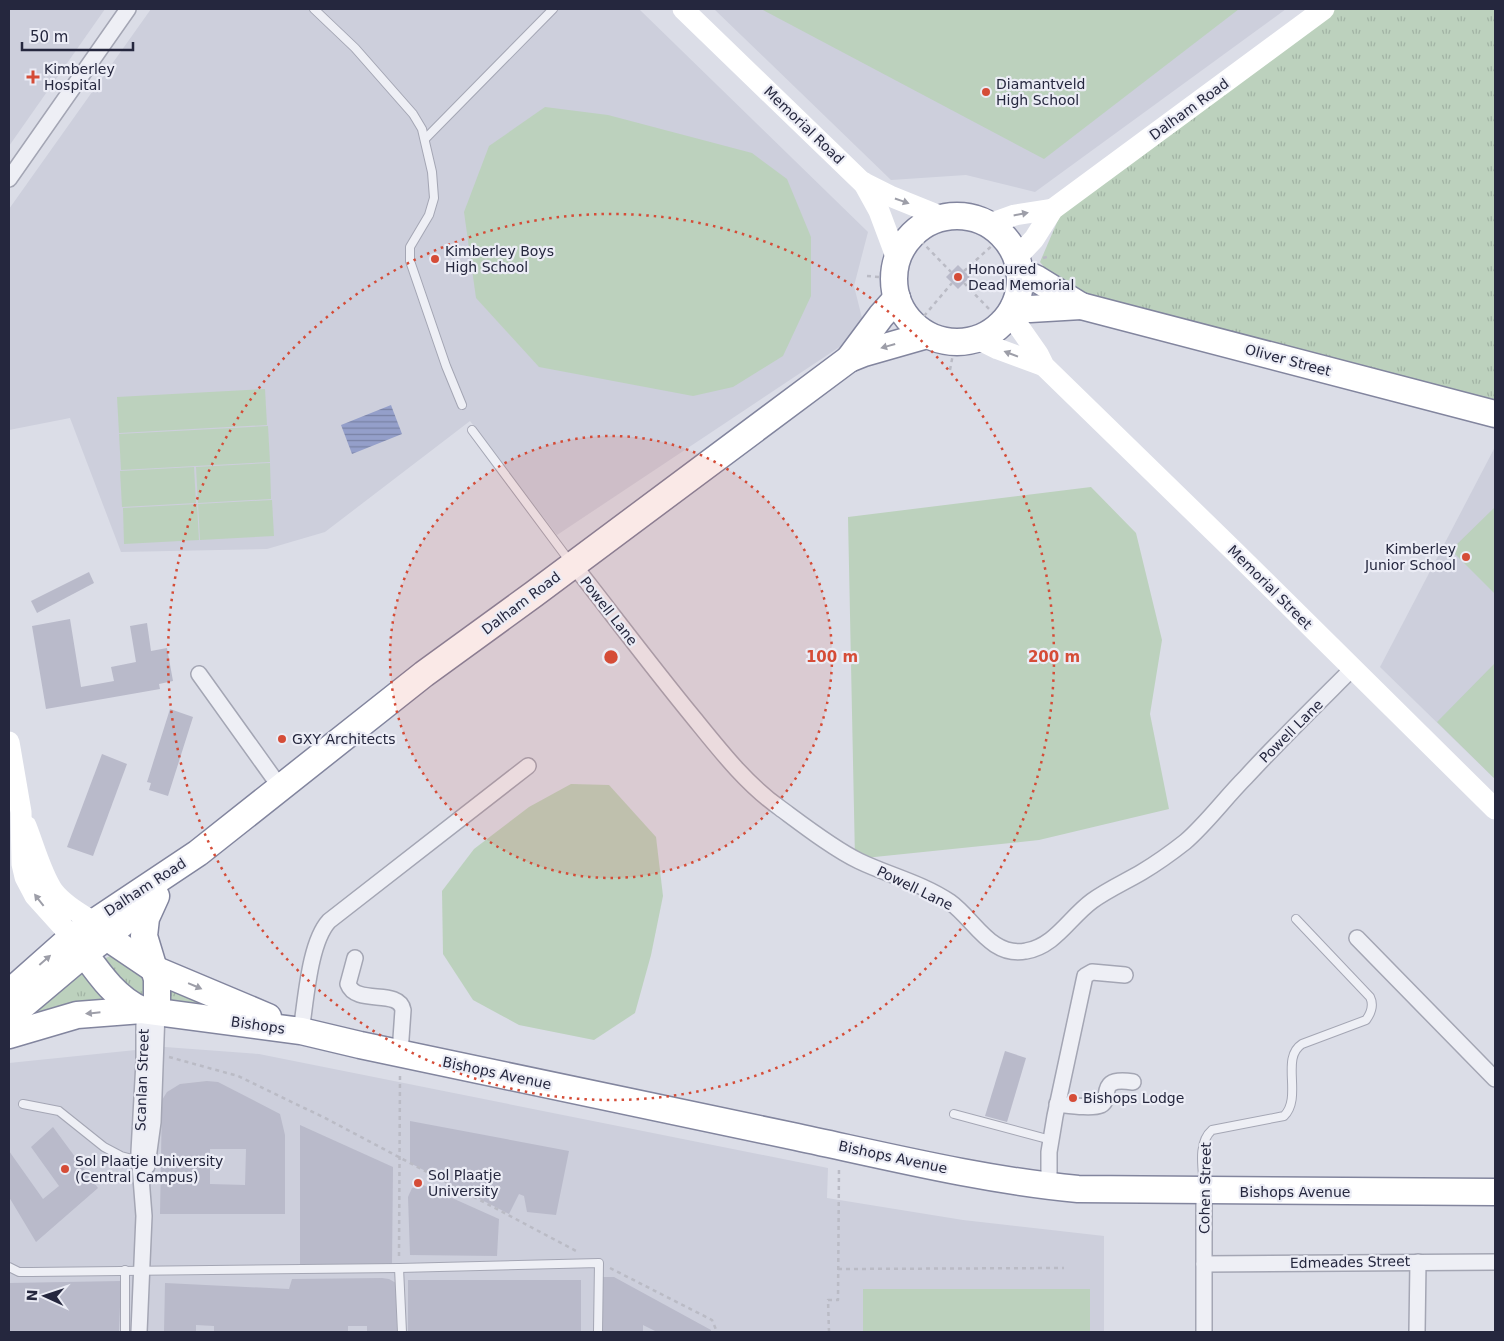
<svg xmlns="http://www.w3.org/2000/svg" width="1504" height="1341" font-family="'DejaVu Sans',sans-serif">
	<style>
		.built { fill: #cdcfdc }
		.grass { fill: url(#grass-tufts) }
		.garden { fill: #bcd1bd }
		.water { fill: url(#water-rules) }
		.building { fill: #b9baca; fill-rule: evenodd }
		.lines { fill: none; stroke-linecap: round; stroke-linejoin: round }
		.lane-casing { stroke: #a4a6b4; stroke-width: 10 }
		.street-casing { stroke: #a4a6b4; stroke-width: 18 }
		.highway-casing { stroke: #82859e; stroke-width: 29 }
		.path { stroke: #babbc5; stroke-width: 2.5; stroke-dasharray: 4 4; stroke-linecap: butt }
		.lane { stroke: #eeeff5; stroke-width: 8 }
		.street { stroke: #eeeff5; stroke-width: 15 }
		.secondary { stroke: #fff; stroke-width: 21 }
		.highway { stroke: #fff; stroke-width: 26 }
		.oneway { fill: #9d9ea8 }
		.ring { fill: none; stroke: #d54c37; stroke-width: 2.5; stroke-dasharray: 2.5 5 }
		.poi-dot { fill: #d54c37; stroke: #ebecf5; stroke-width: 2 }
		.labels { text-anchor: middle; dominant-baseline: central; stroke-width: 4.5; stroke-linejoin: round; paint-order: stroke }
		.poi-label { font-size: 14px; fill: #25273e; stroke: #ebecf5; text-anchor: start }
		.street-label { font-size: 14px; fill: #25273e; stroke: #ebecf5 }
		.centre { fill: #d54c37; stroke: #ebecf5; stroke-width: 2.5 }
		.ring-label { font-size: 15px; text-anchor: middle; font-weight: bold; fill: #d54c37; stroke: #ebecf5; stroke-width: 4.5; stroke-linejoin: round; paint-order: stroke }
	</style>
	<defs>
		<pattern id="grass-tufts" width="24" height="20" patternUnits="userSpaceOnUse" patternTransform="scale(1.25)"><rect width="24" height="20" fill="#bcd1bd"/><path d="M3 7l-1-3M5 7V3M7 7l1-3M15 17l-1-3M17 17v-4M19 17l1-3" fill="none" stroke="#a1b3a4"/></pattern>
		<pattern id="water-rules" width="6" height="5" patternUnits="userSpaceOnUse" patternTransform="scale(1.25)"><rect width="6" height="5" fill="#949fca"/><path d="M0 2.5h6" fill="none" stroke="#7982a5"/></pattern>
	</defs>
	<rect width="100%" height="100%" fill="#dbdde7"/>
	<g class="built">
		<polygon points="9,9 105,9 9,146"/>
		<polygon points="151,9 639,9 868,232 854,286 865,330 557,535 470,421 325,532 267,549 121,552 70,418 9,430 9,209"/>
		<polygon points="714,9 1286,9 1035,192 966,175 891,180"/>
		<polygon points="1495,447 1495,779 1380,667"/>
		<polygon points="165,1047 259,1054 828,1168 827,1198 963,1220 1104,1236 1104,1332 506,1332 431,1330 431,1332 9,1332 9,1063"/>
	</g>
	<g class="grass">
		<polygon points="1330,9 1495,9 1495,404 1068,296 1040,262 1061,213"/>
		<polygon points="114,954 246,1018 129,998 104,959"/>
		<polygon points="88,963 119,999 20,1020"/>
	</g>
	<g class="garden">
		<polygon points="761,9 1239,9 1044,159"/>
		<polygon points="545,107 608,115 752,153 787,179 811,237 811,296 783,356 733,387 693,396 539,367 476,298 464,212 489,146"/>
		<polygon points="265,389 267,425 119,433 117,397"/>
		<polygon points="268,426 270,462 121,470 119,434"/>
		<polygon points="270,463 271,499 198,503 196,467"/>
		<polygon points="194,467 196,503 122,507 120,471"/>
		<polygon points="1091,487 1136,533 1162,640 1150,714 1169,809 1039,840 855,859 848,517"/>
		<polygon points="272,500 274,536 200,540 198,504"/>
		<polygon points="197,504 199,540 124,544 123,508"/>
		<polygon points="1495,507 1495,594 1451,550"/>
		<polygon points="1495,663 1495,779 1437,722"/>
		<polygon points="571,784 609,785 656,837 663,896 651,955 635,1013 594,1040 519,1025 473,1000 443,954 442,891 474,849 529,807"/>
		<rect x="863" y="1289" width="227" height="43"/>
	</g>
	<polygon class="water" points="391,405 402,434 352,454 341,425"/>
	<g class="building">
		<polygon points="958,265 970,277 958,289 946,277"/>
		<polygon points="89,572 94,583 37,613 31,601"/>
		<polygon points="70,619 81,687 114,681 111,667 136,662 130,626 147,623 151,651 167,648 173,681 159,684 160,689 46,709 32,626"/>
		<polygon points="170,709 193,717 168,796 149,790 151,783 147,782"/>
		<polygon points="102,754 127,764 93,856 67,847"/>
		<polygon points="1005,1051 1026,1058 1007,1122 985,1116"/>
		<path d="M207,1081l11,1 62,32 5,21v79h-125l2,-114 5,-8 13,-8zM210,1149h36l-1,36 -35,-1z"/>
		<polygon points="410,1121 569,1151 556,1215 527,1212 524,1196 519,1194 509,1214 410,1163"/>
		<polygon points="300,1125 393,1167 392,1266 300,1266"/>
		<polygon points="53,1127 98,1188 36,1242 9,1197 9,1151 43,1199 59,1186 31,1147"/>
		<polygon points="423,1185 499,1219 497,1256 410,1255 408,1197 412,1188"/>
		<polygon points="602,1277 614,1277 711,1330 711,1332 657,1332 643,1325 643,1332 601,1332"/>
		<polygon points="382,1278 389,1279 396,1283 397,1332 367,1332 367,1326 348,1326 348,1332 214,1332 214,1326 196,1325 196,1332 164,1332 165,1283 289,1289 292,1279"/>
		<rect x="408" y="1280" width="173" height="52"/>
		<polygon points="121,1281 119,1332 9,1332 9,1283"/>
	</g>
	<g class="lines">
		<defs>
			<g id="lane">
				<polyline points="314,9 355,48 413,114 422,129 432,172 434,198 429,215 410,247 410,261 446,366 462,405"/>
				<polyline points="425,139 553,9"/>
				<polyline points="472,430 571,563"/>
				<polyline points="23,1104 59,1111 104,1147 121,1156 140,1161"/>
				<polyline points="954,1114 1051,1140"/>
				<path d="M1204,1187c-1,-18 -7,-44 8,-57l72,-14c19,-19 -4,-58 18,-72l64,-24c5,-7 8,-15 4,-23l-74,-78"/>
				<polyline points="9,1267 19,1272 31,1272 399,1268 599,1263 598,1332"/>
				<polyline points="399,1268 402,1332"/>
				<polyline points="125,1270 125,1332"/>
			</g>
			<g id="street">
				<polyline points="9,179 128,9"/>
				<path d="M573,564c40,51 79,103 120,153 26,32 53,67 87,91 23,17 54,41 79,53 29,14 63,22 91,41 24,17 41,56 76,49 29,-5 43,-33 66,-50 15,-11 33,-19 50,-29 15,-9 29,-19 43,-30 22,-19 40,-44 61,-65 34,-37 71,-73 107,-109"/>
				<polyline points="199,674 280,787"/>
				<polyline points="1357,938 1495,1079"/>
				<path d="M355,958l-7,26c8,22 51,4 55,26l-3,43"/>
				<path d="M301,1031c5,-30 8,-88 28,-110l199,-155"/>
				<path d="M1057,1104c10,1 35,5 44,1 12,-6 -6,-29 32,-23"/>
				<polyline points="147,1166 153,1122 157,1011"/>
				<polyline points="1049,1186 1049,1152 1055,1116 1085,976 1092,972 1125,975"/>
				<polyline points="1204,1191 1204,1332"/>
				<polyline points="1204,1264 1495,1262"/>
				<polyline points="139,1332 144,1216 139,1152 144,1062 144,1010"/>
				<polyline points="1417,1332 1418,1262"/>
			</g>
			<g id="highway">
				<circle cx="957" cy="279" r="63"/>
				<polyline points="1020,271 1037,279 1081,306 1495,414"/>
				<polyline points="1014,307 1030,309 1081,306"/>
				<polyline points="849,359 881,316 897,298"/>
				<polyline points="156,896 146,918 144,936 157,979 157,1011"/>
				<polyline points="95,924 114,942 154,969 268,1017"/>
				<path d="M72,937c20,25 38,59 70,73l159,21 59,14c144,30 288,60 432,91 94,20 190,44 286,53l417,3"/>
				<polyline points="9,993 72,937 198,853 424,674 534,594 849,359 864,353 927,335"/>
				<polyline points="9,1017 85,953 108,936 147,902"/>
				<polyline points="9,1035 77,1015 142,1010"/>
			</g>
		</defs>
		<use href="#lane" class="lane-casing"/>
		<use href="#street" class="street-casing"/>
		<use href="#highway" class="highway-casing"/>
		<g class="path">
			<polyline points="921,241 951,272"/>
			<polyline points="1043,258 1051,256"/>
			<polyline points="964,271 996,242"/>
			<polyline points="867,276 891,278"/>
			<polyline points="964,283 992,312"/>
			<polyline points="924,316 952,283"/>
			<polyline points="950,370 955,343 952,333"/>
			<polyline points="169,1057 238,1076 327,1119 578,1252"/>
			<polyline points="399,1256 400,1074"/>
			<polyline points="610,1268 712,1320 717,1332"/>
			<polyline points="838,1269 1064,1268"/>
			<polyline points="829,1332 828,1300 838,1300 839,1167"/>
		</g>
		<use href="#lane" class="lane"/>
		<use href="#street" class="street"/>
		<g class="secondary">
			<polyline points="683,9 862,182 890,196 942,217"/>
			<polyline points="863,182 879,211 897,259"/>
			<polyline points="990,224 1015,215 1053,209"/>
			<polyline points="1017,257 1034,239 1053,209 1324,9"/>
			<polyline points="1010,314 1038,354 1044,366 1235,552 1495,809"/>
			<polyline points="978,339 998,349 1044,366"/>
			<polyline points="9,742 21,812 22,864 25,877 35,896 72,937"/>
			<path d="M26,826c8,20 15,47 27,65 10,13 26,22 40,31"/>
		</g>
		<use href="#highway" class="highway"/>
	</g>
	<defs><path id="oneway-solid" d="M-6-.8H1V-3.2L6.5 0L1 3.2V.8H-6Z" transform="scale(1.25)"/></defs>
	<g class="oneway">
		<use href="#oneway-solid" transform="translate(902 201) rotate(19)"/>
		<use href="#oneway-solid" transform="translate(1021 214) rotate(-11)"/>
		<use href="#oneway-solid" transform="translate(888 346) rotate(164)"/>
		<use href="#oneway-solid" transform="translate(1011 354) rotate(-159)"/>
		<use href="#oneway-solid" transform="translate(39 900) rotate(-128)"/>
		<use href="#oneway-solid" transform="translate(45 960) rotate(-41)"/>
		<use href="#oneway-solid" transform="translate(195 986) rotate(23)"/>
		<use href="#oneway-solid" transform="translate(93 1013) rotate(174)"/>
	</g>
	<circle cx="611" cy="657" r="221" fill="#d54c37" fill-opacity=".12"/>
	<g class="ring">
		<circle cx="611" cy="657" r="221"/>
		<circle cx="611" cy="657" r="443"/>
	</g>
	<g class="poi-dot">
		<path d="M30.5 69.5h5v5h5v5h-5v5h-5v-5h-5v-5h5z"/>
		<circle cx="986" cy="92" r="5"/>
		<circle cx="435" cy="259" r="5"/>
		<circle cx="958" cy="277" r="5"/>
		<circle cx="1466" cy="557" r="5"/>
		<circle cx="282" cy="739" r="5"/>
		<circle cx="1073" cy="1098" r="5"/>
		<circle cx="65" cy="1169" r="5"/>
		<circle cx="418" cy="1183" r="5"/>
	</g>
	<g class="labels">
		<g class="poi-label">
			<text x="44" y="69">Kimberley<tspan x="44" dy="16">Hospital</tspan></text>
			<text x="996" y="84">Diamantveld<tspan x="996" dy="16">High School</tspan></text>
			<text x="445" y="251">Kimberley Boys<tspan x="445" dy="16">High School</tspan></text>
			<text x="968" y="269">Honoured<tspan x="968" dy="16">Dead Memorial</tspan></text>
			<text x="1456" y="549" text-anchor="end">Kimberley<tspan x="1456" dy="16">Junior School</tspan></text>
			<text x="292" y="739">GXY Architects</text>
			<text x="1083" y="1098">Bishops Lodge</text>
			<text x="75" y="1161">Sol Plaatje University<tspan x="75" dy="16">(Central Campus)</tspan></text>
			<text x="428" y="1175">Sol Plaatje<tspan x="428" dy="16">University</tspan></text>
		</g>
		<g class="street-label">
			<text transform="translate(1189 109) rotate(-36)">Dalham Road</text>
			<text transform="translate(804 125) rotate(44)">Memorial Road</text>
			<text transform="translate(1288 360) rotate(15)">Oliver Street</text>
			<text transform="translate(1270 587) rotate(45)">Memorial Street</text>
			<text transform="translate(521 603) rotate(-37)">Dalham Road</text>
			<text transform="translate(609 611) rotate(52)">Powell Lane</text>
			<text transform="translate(1291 731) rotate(-45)">Powell Lane</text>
			<text transform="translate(145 887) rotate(-33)">Dalham Road</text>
			<text transform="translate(915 888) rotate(26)">Powell Lane</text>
			<text transform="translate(258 1025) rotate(8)">Bishops</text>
			<text transform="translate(497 1073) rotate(12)">Bishops Avenue</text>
			<text transform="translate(142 1080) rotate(-88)">Scanlan Street</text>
			<text transform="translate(893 1157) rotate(12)">Bishops Avenue</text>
			<text transform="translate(1205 1188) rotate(-89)">Cohen Street</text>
			<text x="1295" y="1192">Bishops Avenue</text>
			<text transform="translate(1350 1262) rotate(-1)">Edmeades Street</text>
		</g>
	</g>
	<circle cx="611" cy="657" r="8" class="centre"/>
	<g class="ring-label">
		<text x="832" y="662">100 m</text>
		<text x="1054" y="662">200 m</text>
	</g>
	<rect width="1504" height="1341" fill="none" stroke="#25273e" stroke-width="20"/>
	<g transform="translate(45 1296) rotate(273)" stroke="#ebecf5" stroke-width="4" paint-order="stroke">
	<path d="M0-4L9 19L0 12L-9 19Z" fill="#25273e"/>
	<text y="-8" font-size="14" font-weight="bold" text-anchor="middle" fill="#25273e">N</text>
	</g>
	<path d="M22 42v8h111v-8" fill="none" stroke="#25273e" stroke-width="2.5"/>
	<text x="30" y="42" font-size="15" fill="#25273e" stroke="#ebecf5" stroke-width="4" paint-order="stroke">50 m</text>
</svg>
